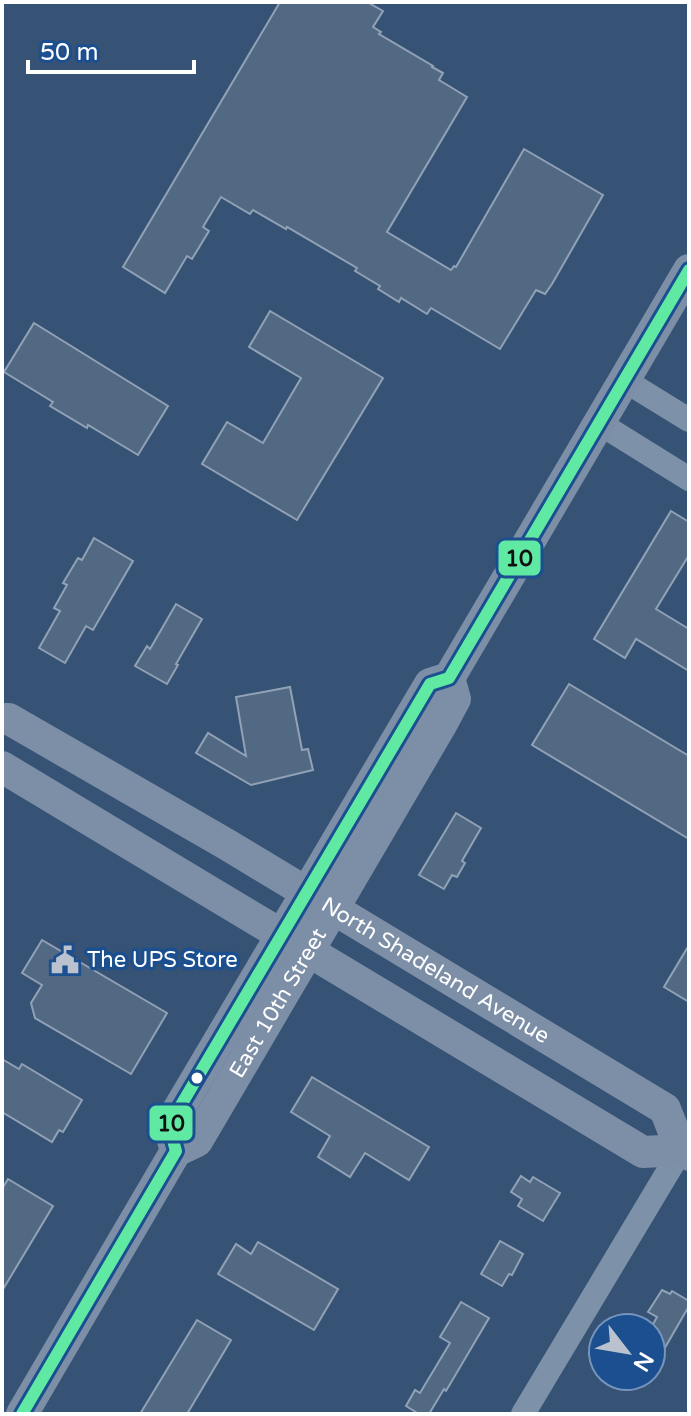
<svg xmlns="http://www.w3.org/2000/svg" width="691" height="1416" font-family="'Varela Round',sans-serif">
	<style>
		.building { fill: #526984; stroke: #92a2b6; stroke-width: 2 }
		.lines { fill: none; stroke-linecap: round; stroke-linejoin: round }
		.minor { stroke: #7d92a8; stroke-width: 24 }
		.major { stroke: #7d8ea7; stroke-width: 32 }
		.bus-1-casing { stroke: #1b4f8f; stroke-width: 18 }
		.bus-1 { stroke: #60e9a3; stroke-width: 12 }
		.bus-dot { fill: #fff; stroke: #1b4f8f; stroke-width: 3 }
		.labels { text-anchor: middle; dominant-baseline: central; stroke-width: 7; stroke-linejoin: round; paint-order: stroke }
		.poi-label { font-size: 22px; fill: #fff; stroke: #1b4f8f; text-anchor: start }
		.street-label { font-size: 22px; fill: #fff; stroke: #1b4f8f }
		.line-badge { stroke: #1b4f8f; stroke-width: 3 }
		.pale-badge-label { font-size: 22px; text-anchor: middle; font-weight: bold; fill: #111 }
	</style>
	<rect width="100%" height="100%" fill="#365274"/>
	<g class="building">
		<polygon points="280,2 367,2 383,11 373,27 381,32 379,34 433,66 432,67 443,73 439,80 467,97 387,232 451,270 454,266 456,267 524,149 603,195 552,284 545,294 536,290 500,349 431,308 427,314 401,298 399,302 378,289 380,286 355,271 357,268 287,227 286,229 253,210 250,214 221,197 203,227 209,231 192,259 187,256 165,293 123,267"/>
		<polygon points="270,311 383,378 297,520 202,464 227,422 263,443 301,378 249,347"/>
		<polygon points="34,323 168,406 138,455 88,425 87,428 50,406 53,402 4,372"/>
		<polygon points="671,511 689,522 689,555 656,609 689,629 689,671 636,639 625,658 594,639"/>
		<polygon points="94,538 133,561 93,630 86,626 65,663 39,648 60,611 54,608 67,585 63,583 78,558 82,560"/>
		<polygon points="176,604 202,619 176,664 178,665 167,684 135,666 147,646 150,649"/>
		<polygon points="569,684 689,756 689,839 532,745"/>
		<polygon points="290,687 302,750 308,749 313,770 251,785 196,753 208,733 246,756 236,697"/>
		<polygon points="456,813 481,828 462,861 465,863 457,877 452,875 444,889 419,875"/>
		<polygon points="42,940 167,1013 131,1074 35,1018 31,1003 42,985 22,973"/>
		<polygon points="689,945 689,1002 664,987"/>
		<polygon points="2,1059 19,1069 22,1064 82,1100 63,1132 59,1130 52,1142 2,1112"/>
		<polygon points="312,1077 429,1147 409,1180 365,1153 350,1177 318,1157 330,1136 291,1112"/>
		<polygon points="521,1176 530,1182 533,1177 560,1193 543,1221 518,1206 522,1199 511,1192"/>
		<polygon points="8,1179 53,1206 2,1291 2,1189"/>
		<polygon points="500,1241 523,1254 512,1275 509,1274 502,1286 481,1274"/>
		<polygon points="258,1242 338,1289 314,1330 218,1274 236,1244 251,1254"/>
		<polygon points="662,1290 670,1294 672,1291 689,1301 689,1306 651,1372 651,1328 657,1317 648,1312"/>
		<polygon points="461,1302 489,1318 446,1391 444,1389 429,1414 419,1414 406,1406 415,1390 420,1393 450,1343 440,1337"/>
		<polygon points="197,1320 231,1340 187,1414 140,1414"/>
	</g>
	<g class="lines">
		<g class="minor">
			<polyline points="624,380 689,420"/>
			<polyline points="599,423 689,479"/>
			<polyline points="523,1414 681,1150"/>
		</g>
		<g class="major">
			<path id="s1" d="M2,719h7l217,125 439,265 16,41"/>
			<polyline points="2,767 643,1152 681,1150 689,1155"/>
			<polyline points="176,1151 169,1126 174,1117 430,684 449,678 689,270"/>
			<path id="s2" d="M22,1414l154,-263 21,-10 244,-416 14,-26 -6,-21"/>
		</g>
		<defs>
			<polyline id="bus-1" points="22,1414 176,1151 169,1126 174,1117 430,684 449,678 689,270"/>
		</defs>
		<use href="#bus-1" class="bus-1-casing"/>
		<use href="#bus-1" class="bus-1"/>
	</g>
	<defs>
		<symbol id="civic-bare" viewBox="-9 -9 18 18"><path d="M-.6-6.5H3V-4.5H.6V-3L4-1V1h2V6H-6V1h2V-1L-.6-3ZM-1.2 2.5V6h2.4V2.5Z" fill="#b9c2ce" stroke="#1b4f8f" stroke-width="2.5" paint-order="stroke"/></symbol>
	</defs>
	<g fill-rule="evenodd">
		<use href="#civic-bare" x="45" y="940" width="40" height="40"/>
	</g>
	<circle class="bus-dot" cx="197" cy="1078" r="7"/>
	<g class="labels">
		<g class="poi-label">
			<text x="87" y="960">The UPS Store</text>
		</g>
		<g class="street-label">
			<text stroke="none"><textPath href="#s1" startOffset="502">North Shadeland Avenue</textPath></text>
			<text stroke="none"><textPath href="#s2" startOffset="488">East 10th Street</textPath></text>
		</g>
	</g>
	<g class="line-badge">
		<rect x="497" y="539" width="45" height="38" rx="8" fill="#60e9a3"/>
		<rect x="148" y="1104" width="46" height="38" rx="8" fill="#60e9a3"/>
	</g>
	<g class="pale-badge-label">
		<text x="519" y="566">10</text>
		<text x="171" y="1131">10</text>
	</g>
	<rect width="691" height="1416" fill="none" stroke="#ffffff" stroke-width="8"/>
	<g transform="translate(627 1352) rotate(121)"><circle r="38" fill="#1b4f8f" stroke="#7695bc" stroke-width="2"/>
	<path d="M0-6L14 30L0 20L-14 30Z" fill="#b9c2ce"/>
	<text y="-12" font-size="22" font-weight="bold" text-anchor="middle" fill="#ffffff">N</text>
	</g>
	<path d="M28 60v12h166v-12" fill="none" stroke="#ffffff" stroke-width="4"/>
	<text x="40" y="60" font-size="24" fill="#ffffff" stroke="#1b4f8f" stroke-width="6" paint-order="stroke">50 m</text>
</svg>
